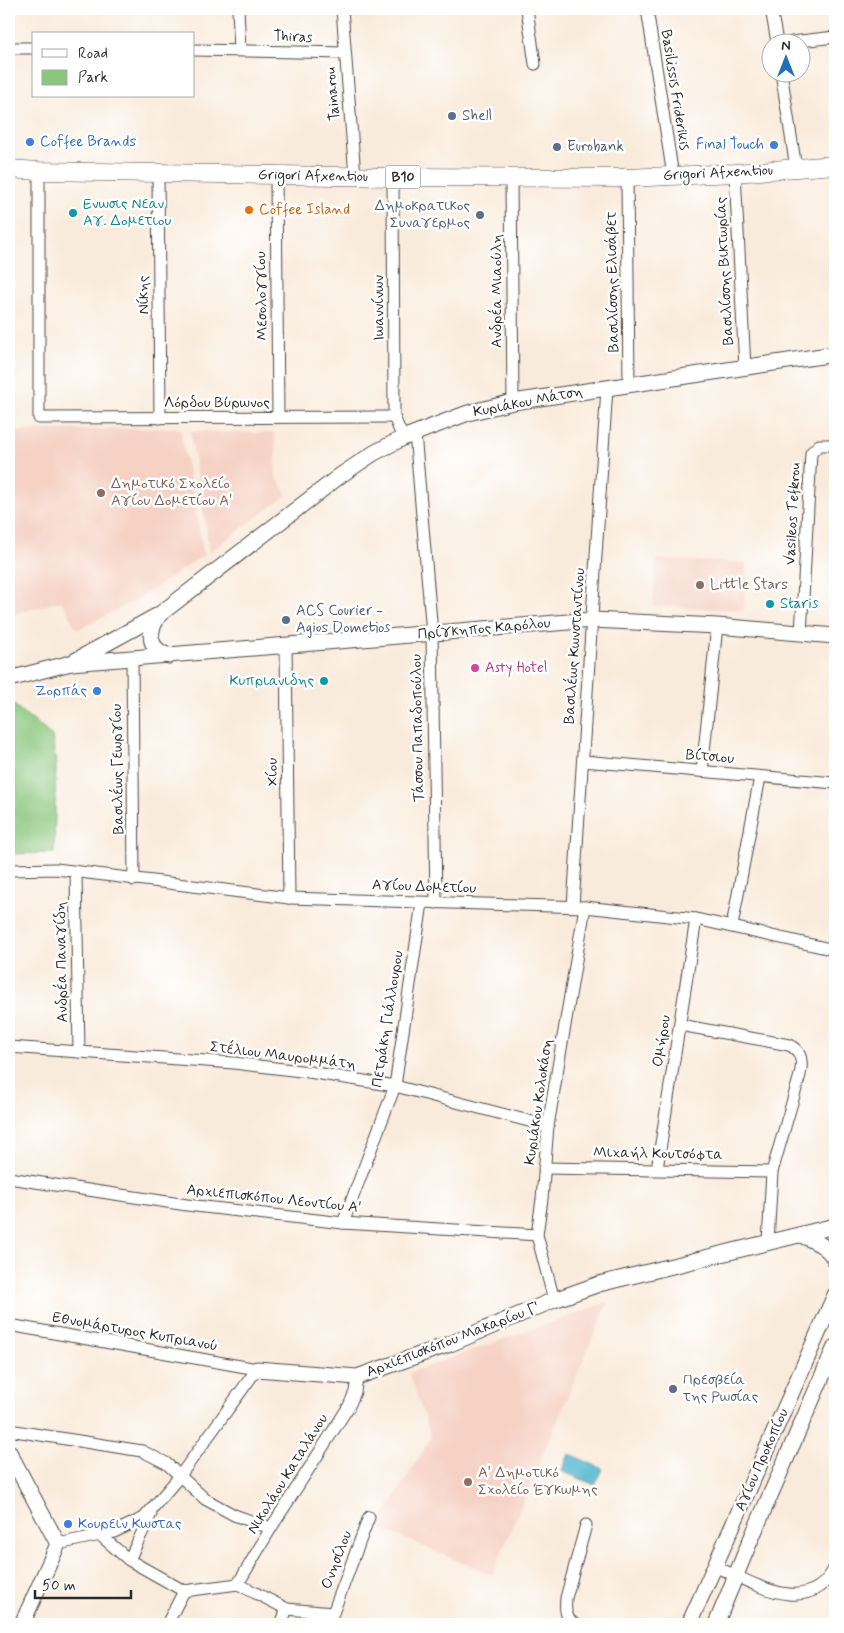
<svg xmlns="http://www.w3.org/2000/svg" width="844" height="1633" font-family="Mynerve,sans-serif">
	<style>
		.built { fill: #f6d2c4 }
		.green { fill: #8ac67c; stroke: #5a7854 }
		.water { fill: #52b9d0; stroke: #3e727e }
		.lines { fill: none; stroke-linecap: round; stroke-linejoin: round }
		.street-casing { stroke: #4a4845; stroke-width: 13 }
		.secondary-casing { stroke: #4a4845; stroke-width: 17 }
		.primary-casing { stroke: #4a4845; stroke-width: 19 }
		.street { stroke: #fff; stroke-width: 11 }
		.secondary { stroke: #fff; stroke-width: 15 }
		.primary { stroke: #fff; stroke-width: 18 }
		.service-dot { fill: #5c6f8a; stroke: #fff; stroke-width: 2 }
		.shop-dot { fill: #3f7fe0; stroke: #fff; stroke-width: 2 }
		.food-dot { fill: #e8710a; stroke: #fff; stroke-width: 2 }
		.culture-dot { fill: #0f9aa8; stroke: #fff; stroke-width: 2 }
		.education-dot { fill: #8d6e63; stroke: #fff; stroke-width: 2 }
		.hotel-dot { fill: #d1479c; stroke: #fff; stroke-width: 2 }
		.labels { text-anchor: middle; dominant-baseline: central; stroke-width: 5; stroke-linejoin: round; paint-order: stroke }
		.shield { fill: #fff; stroke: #6b6b6b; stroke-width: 1 }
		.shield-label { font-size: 14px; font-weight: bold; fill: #2b2b2b }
		.street-label { font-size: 15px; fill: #2b2b2b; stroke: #fff }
		.service-label { font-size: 15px; fill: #4e5e75; stroke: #fff; text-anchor: start }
		.shop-label { font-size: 15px; fill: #366cbe; stroke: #fff; text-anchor: start }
		.culture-label { font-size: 15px; fill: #0d838f; stroke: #fff; text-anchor: start }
		.food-label { font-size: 15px; fill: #c56008; stroke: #fff; text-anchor: start }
		.education-label { font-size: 15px; fill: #785e54; stroke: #fff; text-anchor: start }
		.hotel-label { font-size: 15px; fill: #b23c85; stroke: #fff; text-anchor: start }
	</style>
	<rect width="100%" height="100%" fill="#fff"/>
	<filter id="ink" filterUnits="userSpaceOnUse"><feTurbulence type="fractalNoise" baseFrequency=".02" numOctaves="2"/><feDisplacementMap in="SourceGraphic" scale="10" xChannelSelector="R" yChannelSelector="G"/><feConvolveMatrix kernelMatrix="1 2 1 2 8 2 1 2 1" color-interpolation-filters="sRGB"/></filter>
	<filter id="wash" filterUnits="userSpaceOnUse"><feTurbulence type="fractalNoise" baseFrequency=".0096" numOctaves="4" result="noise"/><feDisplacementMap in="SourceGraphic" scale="20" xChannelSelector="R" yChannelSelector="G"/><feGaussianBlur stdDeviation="1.12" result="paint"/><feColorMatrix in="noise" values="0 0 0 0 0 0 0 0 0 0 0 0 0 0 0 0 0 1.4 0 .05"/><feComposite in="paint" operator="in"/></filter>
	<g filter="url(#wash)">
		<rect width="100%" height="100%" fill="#f9ebdb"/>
		<g class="built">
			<polygon points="180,428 204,555 140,598 77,630 62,601 9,615 9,431"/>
			<polygon points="190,431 275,433 276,475 287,495 210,552"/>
			<polygon points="656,559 746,563 744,610 653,606"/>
			<polygon points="608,1302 492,1575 377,1527 431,1437 409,1373"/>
		</g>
		<polygon class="green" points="9,701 52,736 56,766 54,853 9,854"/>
		<polygon class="water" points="569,1454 603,1469 595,1485 562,1471"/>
	</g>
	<g filter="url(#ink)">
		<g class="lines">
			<defs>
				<g id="street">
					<polyline points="238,9 240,50"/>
					<polyline points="342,9 355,176"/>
					<polyline points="527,9 535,64"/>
					<polyline points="647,9 673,176"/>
					<polyline points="771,9 777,42"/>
					<polyline points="792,42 835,37"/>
					<polyline points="9,48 34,48"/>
					<polyline points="194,50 345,53"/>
					<polyline points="781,72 796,168"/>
					<polyline points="39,171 39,418 394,417"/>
					<polyline points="158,172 160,418"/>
					<polyline points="735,173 745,368"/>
					<polyline points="276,175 278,417"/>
					<polyline points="393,177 394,417 403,438"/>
					<polyline points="627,178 629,385"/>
					<polyline points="511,179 513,402"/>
					<polyline points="415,433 432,633 436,903"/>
					<polyline points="801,634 811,453 819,445 835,445"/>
					<polyline points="286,646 289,898"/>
					<polyline points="132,658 134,880"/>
					<polyline points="583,761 835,783"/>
					<polyline points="702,771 717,626"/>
					<polyline points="9,870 56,869 289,898 585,907 696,919 835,950"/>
					<polyline points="76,872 79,1052"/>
					<polyline points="573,906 607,388"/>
					<polyline points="732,926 760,777"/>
					<path d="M680,1025l109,20c13,6 14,17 11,30l-28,97 -4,70"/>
					<polyline points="9,1047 234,1063 309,1072 395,1086 548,1126"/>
					<polyline points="544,1168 772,1172"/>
					<polyline points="657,1169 696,919"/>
					<polyline points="9,1178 187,1205 343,1223 537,1235"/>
					<polyline points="343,1223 395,1086 422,903"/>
					<polyline points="554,1300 537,1235 542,1199 548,1126 585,907"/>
					<polyline points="9,1325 257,1369 179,1477 144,1518 114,1532 58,1544"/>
					<polyline points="9,1430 142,1451 166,1463 205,1499 234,1515 271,1528"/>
					<polyline points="100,1535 129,1560 184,1591 238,1584 287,1609 333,1613 369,1517"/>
					<polyline points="129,1560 151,1514"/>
					<path d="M714,1566c38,16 95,54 121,1"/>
					<polyline points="238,1584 271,1528 349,1406 355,1392 357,1377"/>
					<polyline points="167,1624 184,1591"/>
					<polyline points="281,1624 287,1609"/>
					<path d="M575,1624c-10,-5 -10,-16 -9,-26l20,-73"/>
				</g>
				<g id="secondary">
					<path d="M160,614c-12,17 -14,34 9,42"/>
					<polyline points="71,663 160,614 341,475 374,453 403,438 426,429 468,413 513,402 835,354"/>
					<polyline points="9,679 71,663 592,620 717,626 835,636"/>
					<path d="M801,1235c13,6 28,11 34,26"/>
					<polyline points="257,1369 357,1377 450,1344 554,1300 599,1284 835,1226"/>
					<polyline points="9,1452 58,1544 22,1624"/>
					<polyline points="689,1624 835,1295"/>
					<polyline points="716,1624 748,1546 835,1347"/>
				</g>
				<polyline id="primary" points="9,169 39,171 393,177 627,178 735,173 835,165"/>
			</defs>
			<use href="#street" class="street-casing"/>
			<use href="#secondary" class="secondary-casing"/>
			<use href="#primary" class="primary-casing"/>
			<use href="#street" class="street"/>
			<use href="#secondary" class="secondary"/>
			<use href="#primary" class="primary"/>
		</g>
	</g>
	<g class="service-dot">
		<circle cx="452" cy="116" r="5"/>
		<circle cx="557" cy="147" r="5"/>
		<circle cx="480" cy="215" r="5"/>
		<circle cx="286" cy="620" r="5"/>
		<circle cx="673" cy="1389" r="5"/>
	</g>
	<g class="shop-dot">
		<circle cx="30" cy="142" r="5"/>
		<circle cx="774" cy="145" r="5"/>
		<circle cx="97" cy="691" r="5"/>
		<circle cx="68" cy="1524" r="5"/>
	</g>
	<circle class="food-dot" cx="249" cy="210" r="5"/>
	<g class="culture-dot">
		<circle cx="73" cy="213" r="5"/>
		<circle cx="770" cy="604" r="5"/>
		<circle cx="324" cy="681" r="5"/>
	</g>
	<g class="education-dot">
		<circle cx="101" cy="493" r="5"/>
		<circle cx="700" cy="585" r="5"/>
		<circle cx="468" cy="1482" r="5"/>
	</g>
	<circle class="hotel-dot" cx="475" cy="668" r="5"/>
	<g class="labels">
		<rect class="shield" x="385.5" y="165.5" width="35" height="23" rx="4"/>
		<g class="shield-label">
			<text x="403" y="177">B10</text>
		</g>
		<g class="street-label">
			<text transform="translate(293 37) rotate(2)">Thiras</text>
			<text transform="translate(675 90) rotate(81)">Basilissis Friderikis</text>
			<text transform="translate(333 94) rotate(-95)">Tainarou</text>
			<text transform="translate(718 173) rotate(-3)">Grigori Afxentiou</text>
			<text transform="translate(313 176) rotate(1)">Grigori Afxentiou</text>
			<text transform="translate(725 271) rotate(-93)">Βασιλίσσης Βικτωρίας</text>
			<text transform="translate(613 282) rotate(-91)">Βασιλίσσης Ελισάβετ</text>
			<text transform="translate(497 291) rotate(-90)">Ανδρέα Μιαούλη</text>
			<text transform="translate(144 295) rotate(-91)">Νίκης</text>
			<text transform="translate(262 296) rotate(-91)">Μεσολογγίου</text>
			<text transform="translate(379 308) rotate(-90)">Ιωαννίνων</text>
			<text transform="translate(528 402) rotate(-11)">Κυριάκου Μάτση</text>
			<text x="217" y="403">Λόρδου Βύρωνος</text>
			<text transform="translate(793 514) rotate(-87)">Vasileos Tefkrou</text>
			<text transform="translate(484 629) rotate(-5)">Πρίγκηπος Καρόλου</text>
			<text transform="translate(575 646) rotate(-86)">Βασιλέως Κωνσταντίνου</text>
			<text transform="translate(418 728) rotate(-91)">Τάσσου Παπαδοπούλου</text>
			<text transform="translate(710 757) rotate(5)">Βίτσιου</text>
			<text transform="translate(118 769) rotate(-91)">Βασιλέως Γεωργίου</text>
			<text transform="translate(273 772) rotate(-91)">Χίου</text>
			<text transform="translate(424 887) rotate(2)">Αγίου Δομετίου</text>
			<text transform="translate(62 962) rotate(-91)">Ανδρέα Παναγίδη</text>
			<text transform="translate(388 1019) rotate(-81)">Πετράκη Γιάλλουρου</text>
			<text transform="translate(662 1041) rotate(-81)">Ομήρου</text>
			<text transform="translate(283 1056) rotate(7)">Στέλιου Μαυρομμάτη</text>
			<text transform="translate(539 1102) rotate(-82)">Κυριάκου Κολοκάση</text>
			<text transform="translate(658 1154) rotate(1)">Μιχαήλ Κουτσόφτα</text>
			<text transform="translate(274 1199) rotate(6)">Αρχιεπισκόπου Λεοντίου Α'</text>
			<text transform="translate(135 1332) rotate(10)">Εθνομάρτυρος Κυπριανού</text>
			<text transform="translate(453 1340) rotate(-21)">Αρχιεπισκόπου Μακαρίου Γ'</text>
			<text transform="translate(762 1460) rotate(-66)">Αγίου Προκοπίου</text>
			<text transform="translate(288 1474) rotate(-58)">Νικολάου Καταλάνου</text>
			<text transform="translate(337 1560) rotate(-69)">Ονησίλου</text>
		</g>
		<g class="service-label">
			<text x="462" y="116">Shell</text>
			<text x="567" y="147">Eurobank</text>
			<text x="470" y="206" text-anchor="end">Δημοκρατικος<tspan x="470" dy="17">Συναγερμος</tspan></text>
			<text x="296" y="611">ACS Courier -<tspan x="296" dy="17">Agios Dometios</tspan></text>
			<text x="683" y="1380">Πρεσβεία<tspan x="683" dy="17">της Ρωσίας</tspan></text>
		</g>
		<g class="shop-label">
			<text x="40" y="142">Coffee Brands</text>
			<text x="764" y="145" text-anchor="end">Final Touch</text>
			<text x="87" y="691" text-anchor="end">Ζορπάς</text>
			<text x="78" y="1524">Κουρειν Κωστας</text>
		</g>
		<g class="culture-label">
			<text x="83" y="204">Ενωσις Νεαν<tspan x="83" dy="17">Αγ. Δομετιου</tspan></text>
			<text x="780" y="604">Staris</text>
			<text x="314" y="681" text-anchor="end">Κυπριανιδης</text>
		</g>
		<g class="food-label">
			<text x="259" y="210">Coffee Island</text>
		</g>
		<g class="education-label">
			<text x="111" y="484">Δημοτικό Σχολείο<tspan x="111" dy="17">Αγίου Δομετίου Αʹ</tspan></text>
			<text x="710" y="585">Little Stars</text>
			<text x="478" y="1473">Α' Δημοτικό<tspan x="478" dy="17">Σχολείο Έγκωμης</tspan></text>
		</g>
		<g class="hotel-label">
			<text x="485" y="668">Asty Hotel</text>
		</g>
	</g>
	<rect width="844" height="1633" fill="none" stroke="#fff" stroke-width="30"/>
	<rect x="32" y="32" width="162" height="65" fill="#ffffff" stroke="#aaaaaa"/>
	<rect x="42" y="49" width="25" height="8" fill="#ffffff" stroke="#aaaaaa"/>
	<text x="78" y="58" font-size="15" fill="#2b2b2b">Road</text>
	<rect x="42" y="70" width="25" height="15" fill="#8ac67c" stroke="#aaaaaa"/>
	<text x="78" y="82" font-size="15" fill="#2b2b2b">Park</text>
	<g transform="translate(786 58)"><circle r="24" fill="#ffffff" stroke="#aaaaaa"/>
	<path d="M0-4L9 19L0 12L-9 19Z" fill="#1f6fb2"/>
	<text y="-8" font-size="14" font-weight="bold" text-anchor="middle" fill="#2b2b2b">N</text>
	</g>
	<path d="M35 1590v8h96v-8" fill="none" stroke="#2b2b2b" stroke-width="2.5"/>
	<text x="42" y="1590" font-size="15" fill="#2b2b2b" stroke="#ffffff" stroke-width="4" paint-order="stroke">50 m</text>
</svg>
